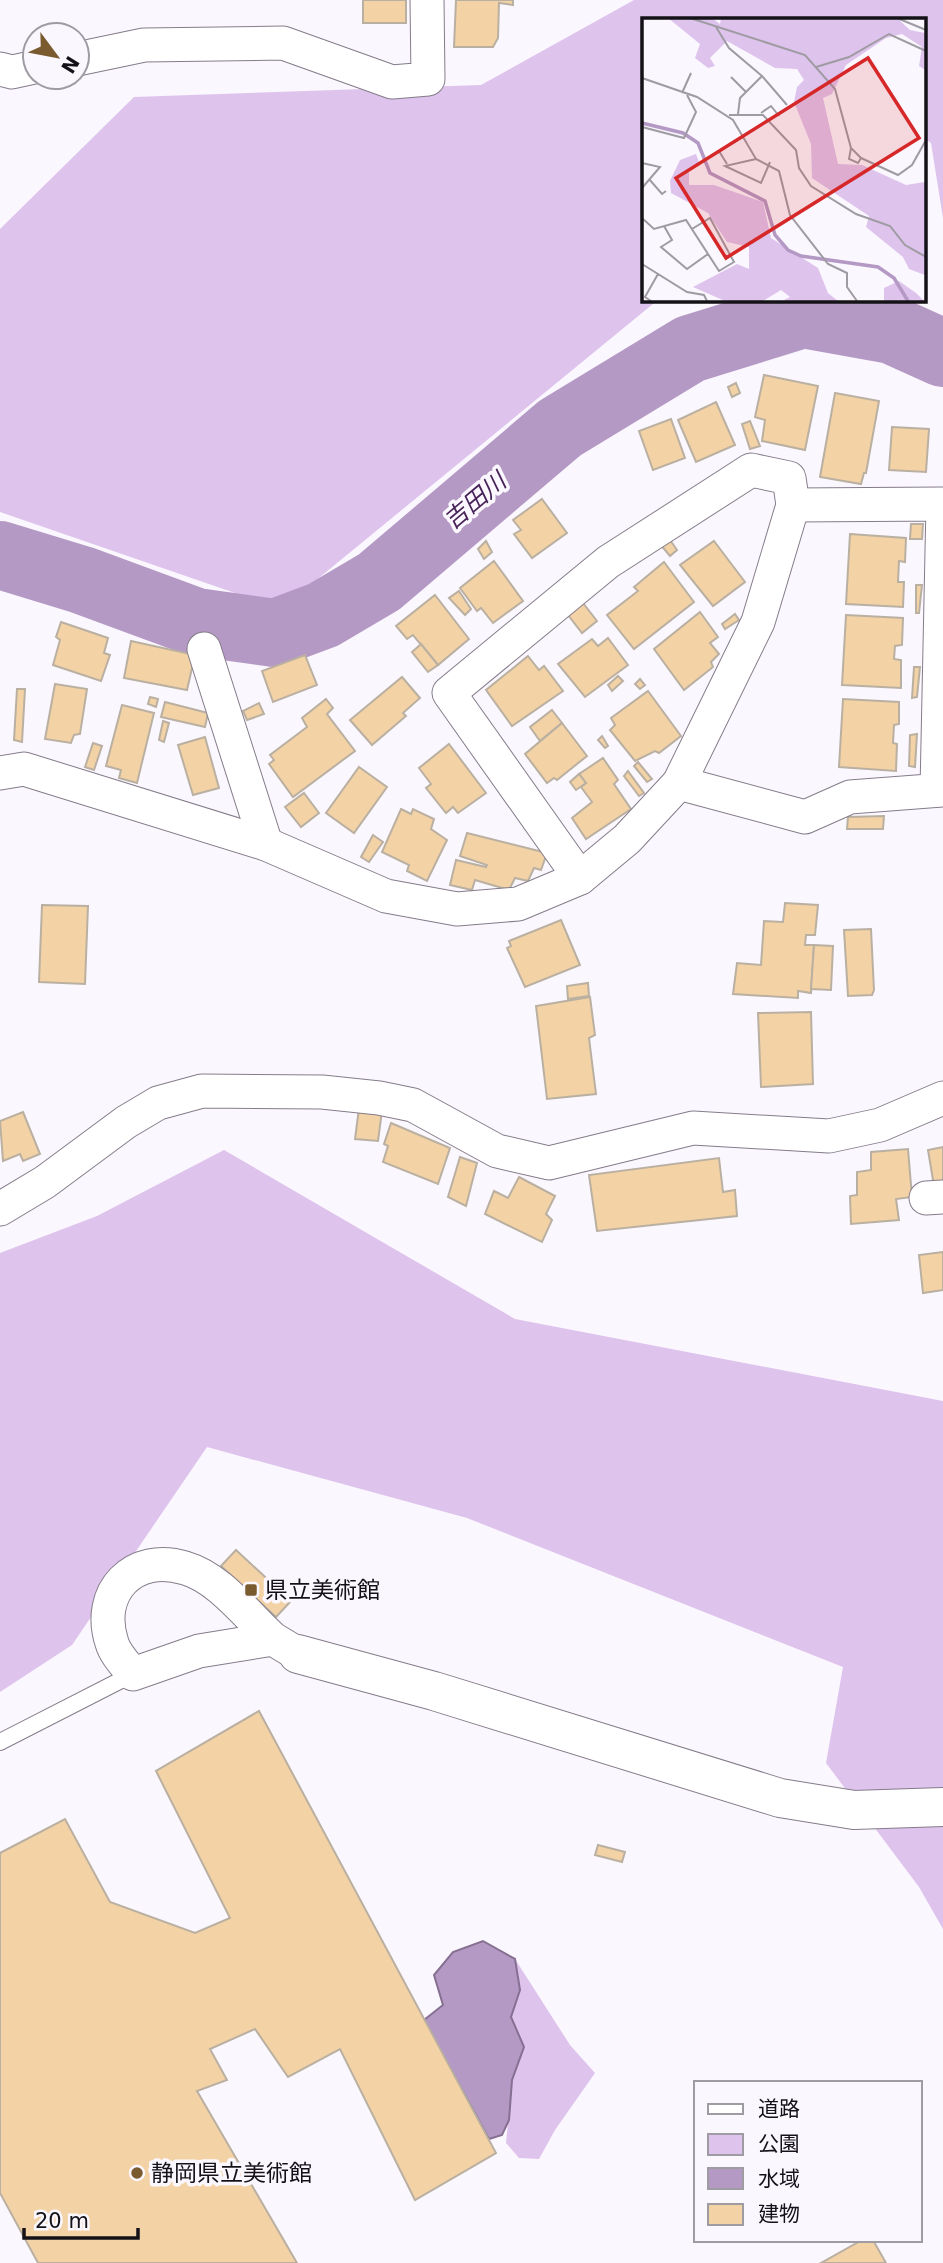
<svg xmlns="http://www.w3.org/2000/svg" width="943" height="2263" font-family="'DejaVu Sans','Noto Sans JP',sans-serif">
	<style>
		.green { fill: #dec3ed }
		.water { fill: #b599c5; stroke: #857091; stroke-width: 2 }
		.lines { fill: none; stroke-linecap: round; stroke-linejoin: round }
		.river { stroke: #b599c5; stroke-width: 68 }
		.building { fill: #f3d2a5; stroke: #bab0a2; stroke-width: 2 }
		.service-casing { stroke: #857c8a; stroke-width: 18 }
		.minor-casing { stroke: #857c8a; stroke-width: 35 }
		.tertiary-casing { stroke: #857c8a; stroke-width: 40 }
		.service { stroke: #fff; stroke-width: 16 }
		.minor { stroke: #fff; stroke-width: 33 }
		.tertiary { stroke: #fff; stroke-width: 38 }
		.poi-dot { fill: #795b2f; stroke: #fbf7fe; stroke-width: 2.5 }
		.labels { text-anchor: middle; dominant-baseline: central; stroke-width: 7; stroke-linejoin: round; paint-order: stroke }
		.poi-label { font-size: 23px; fill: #151217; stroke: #fbf7fe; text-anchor: start }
		.water-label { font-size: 24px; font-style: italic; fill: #472258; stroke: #fbf7fe }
		.inset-river { fill: none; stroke: #b599c5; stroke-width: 3.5 }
		.inset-road { fill: none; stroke: #9f9ba2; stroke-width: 2 }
		.view { fill: #d62828; fill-opacity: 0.15; stroke: #d62828; stroke-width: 3.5 }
		.inset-edge { fill: none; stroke: #151217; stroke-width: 3.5 }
	</style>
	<rect width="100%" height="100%" fill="#fbf7fe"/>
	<g class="green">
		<polygon points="634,0 943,0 943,218 931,143 924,138 924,19 644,19 644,299 659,299 281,609 0,512 0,229 134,97 481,85"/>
		<polygon points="224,1150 515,1319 943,1401 943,1929 919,1887 826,1763 843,1667 467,1518 207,1447 72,1645 0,1692 0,1253 97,1216"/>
		<polygon points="515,1959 570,2045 595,2073 555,2130 539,2159 519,2158 506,2143 512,2080 524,2047 511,2017 520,1990"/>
	</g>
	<polygon class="water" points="483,1941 515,1959 520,1990 511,2017 524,2047 512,2080 509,2120 502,2135 489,2139 424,2020 443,2005 434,1975 453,1952"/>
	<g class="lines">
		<polyline class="river" points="0,555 82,580 196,622 275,633 323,615 379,582 560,428 690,349 803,314 892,330 943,353"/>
	</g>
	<g class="building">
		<rect x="363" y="0" width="43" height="23"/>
		<polygon points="456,0 513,0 513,5 499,3 498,38 493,47 454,47"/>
		<polygon points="764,375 818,386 805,450 762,441 765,420 755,417"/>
		<polygon points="736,383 740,393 732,397 728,387"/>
		<polygon points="835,393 879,401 866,473 864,473 861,484 820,477"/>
		<polygon points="716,402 735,445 696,462 678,420"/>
		<polygon points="671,419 685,458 653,470 639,431"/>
		<polygon points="750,421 760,446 750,449 742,424"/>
		<polygon points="892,427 929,429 926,472 889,470"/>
		<polygon points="542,499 567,533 532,558 514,534 521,530 513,520"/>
		<polygon points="911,524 923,524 922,539 910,539"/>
		<polygon points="850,534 906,538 905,562 899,561 898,582 904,582 903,607 846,604"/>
		<polygon points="668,537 677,550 670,556 660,544"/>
		<polygon points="486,541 492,552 484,559 478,549"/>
		<polygon points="714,541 745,582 713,606 680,565"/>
		<polygon points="494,561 523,601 493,623 481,608 477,611 460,588"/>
		<polygon points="664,562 694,602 634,649 607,615 638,591 634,587"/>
		<polygon points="916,585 922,585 919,613 916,613"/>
		<polygon points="459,591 471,609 465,615 449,598"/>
		<polygon points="435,595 469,639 438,665 413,635 407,639 396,626"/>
		<polygon points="583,603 597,621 582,633 568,615"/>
		<polygon points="700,612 718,637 710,643 719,654 711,662 713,667 684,690 654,649"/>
		<polygon points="735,614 739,620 725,629 722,624"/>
		<polygon points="846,615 903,618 902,645 895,646 894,659 901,660 901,688 842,685"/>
		<polygon points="61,622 108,638 104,653 110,655 101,681 53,665 60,640 56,637"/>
		<polygon points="608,638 628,665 585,697 558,664 592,639 598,646"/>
		<polygon points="131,641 195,655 187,690 124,678"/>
		<polygon points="421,644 438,665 428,672 412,652"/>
		<polygon points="305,655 317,685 273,702 262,671"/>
		<polygon points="528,656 539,670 544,666 563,691 512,726 486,690"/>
		<polygon points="914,667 920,667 917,697 912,698"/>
		<polygon points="618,676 623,681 612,691 608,685"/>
		<polygon points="402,677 420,698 403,713 406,716 372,745 350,720"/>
		<polygon points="640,679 645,685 640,689 635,684"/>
		<polygon points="55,684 87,689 80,734 74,735 71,743 45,739"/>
		<polygon points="17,689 25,689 22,742 14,740"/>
		<polygon points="648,691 681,736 659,753 655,751 635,761 610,730 615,725 611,718"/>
		<polygon points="150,697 158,699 156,707 148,704"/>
		<polygon points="326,699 333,708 327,714 355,751 293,797 269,764 274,760 270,755 307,727 302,718"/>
		<polygon points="843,699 899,702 899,724 894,725 893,743 897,744 896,771 839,767"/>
		<polygon points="165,702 208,713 205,727 161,717"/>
		<polygon points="259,703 264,714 247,720 243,711"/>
		<polygon points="122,705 154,713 137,783 119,778 121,770 106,766"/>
		<polygon points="552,710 562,723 540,741 530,727"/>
		<polygon points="163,721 169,723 164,742 159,740"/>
		<polygon points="562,723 587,756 557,780 554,778 547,783 525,754"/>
		<polygon points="917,734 915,767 909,766 910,735"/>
		<polygon points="602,736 608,746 605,748 598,740"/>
		<polygon points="205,737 219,788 193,795 178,745"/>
		<polygon points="93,743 102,746 94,770 85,767"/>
		<polygon points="449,744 486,793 458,813 453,807 446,813 426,788 431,784 419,768"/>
		<polygon points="603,758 618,780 614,784 631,809 586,839 572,818 592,802 581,787 586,783 579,774"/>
		<polygon points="638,762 652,779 647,782 634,766"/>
		<polygon points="359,767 387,787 354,833 326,813"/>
		<polygon points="628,771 644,793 639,796 624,776"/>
		<polygon points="579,774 586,783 576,790 570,782"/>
		<polygon points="304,793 319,813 301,827 285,807"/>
		<polygon points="401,809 411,814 413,809 434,819 431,829 447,840 427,881 407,871 409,865 382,852"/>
		<polygon points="884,816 883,829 847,829 848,817"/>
		<polygon points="467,833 547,853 541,870 534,868 528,881 515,878 509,890 475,880 472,890 450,885 456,860 486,867 487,865 460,856"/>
		<polygon points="373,835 383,842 369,862 361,857"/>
		<polygon points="785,903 818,905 815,935 806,935 805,945 814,945 811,993 798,991 798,998 733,994 737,963 761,965 764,921 783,922"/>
		<polygon points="42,905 88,906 85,984 39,982"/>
		<polygon points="561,920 580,965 525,987 507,948 511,946 509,941"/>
		<polygon points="871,929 874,990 872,995 848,996 844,930"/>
		<polygon points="814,945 833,946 831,990 811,989"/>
		<polygon points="588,983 589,996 568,999 567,986"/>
		<polygon points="590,997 595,1035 589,1038 596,1094 547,1099 536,1006"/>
		<polygon points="811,1012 813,1084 761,1087 758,1013"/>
		<polygon points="359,1108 382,1111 378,1141 355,1139"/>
		<polygon points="23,1112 40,1154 23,1161 20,1154 3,1161 0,1121"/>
		<polygon points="391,1123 450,1148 438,1184 383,1162 388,1146 384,1144"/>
		<polygon points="943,1147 943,1184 934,1186 928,1150"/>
		<polygon points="908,1149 912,1197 896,1199 899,1220 851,1224 850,1196 857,1195 857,1172 871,1170 871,1152"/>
		<polygon points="460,1157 477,1163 466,1206 448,1197"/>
		<polygon points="719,1158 723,1192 735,1190 737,1216 597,1231 589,1175"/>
		<polygon points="519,1177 555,1196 546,1214 552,1220 542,1242 485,1214 494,1191 508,1198"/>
		<polygon points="943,1252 943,1290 923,1293 919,1255"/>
		<polygon points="236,1550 291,1601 276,1617 221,1566"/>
		<polygon points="259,1711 496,2153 415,2200 340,2049 288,2077 255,2029 210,2049 227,2080 197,2091 297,2263 38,2263 0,2193 0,1853 65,1819 110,1902 195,1933 230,1918 156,1771"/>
		<polygon points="598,1845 625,1852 622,1862 595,1855"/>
		<polygon points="862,2240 873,2240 886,2263 821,2263"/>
	</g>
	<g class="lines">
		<defs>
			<polyline id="service" points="0,1742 133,1674"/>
			<g id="minor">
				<polyline points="77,59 144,45 283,43 392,82 428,79 427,0"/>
				<polyline points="0,69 12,72 35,67"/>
				<polyline points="793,505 943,504 937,790"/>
				<polyline points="204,649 266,844"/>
				<polyline points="0,773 24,769 266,844 386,896 457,909 518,904 580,878 627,839 679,783 805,817 850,797 943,790"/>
				<polyline points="580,878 449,693 608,562 751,470 789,478 793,505 758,622 679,783"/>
				<polyline points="926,1198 943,1197"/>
				<polyline points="0,1209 45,1182 126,1122 158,1103 202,1091 322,1092 379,1098 413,1105 497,1151 549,1163 693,1128 829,1136 880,1125 943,1098"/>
				<path d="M273,1639c-26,-23 -53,-61 -88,-71 -51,-16 -90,24 -73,75 3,11 14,22 21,31l66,-23 74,-12 25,15"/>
			</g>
			<polyline id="tertiary" points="298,1654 434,1691 780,1798 854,1810 943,1807"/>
		</defs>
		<use href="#service" class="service-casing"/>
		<use href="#minor" class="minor-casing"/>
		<use href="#tertiary" class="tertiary-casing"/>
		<use href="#service" class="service"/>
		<use href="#minor" class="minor"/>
		<use href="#tertiary" class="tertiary"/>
	</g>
	<g class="poi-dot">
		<rect x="244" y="1583" width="14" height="14" rx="3.5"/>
		<circle cx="137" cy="2173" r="7"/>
	</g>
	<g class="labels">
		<g class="poi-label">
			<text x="265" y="1590">県立美術館</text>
			<text x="151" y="2173">静岡県立美術館</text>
		</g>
		<g class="water-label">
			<text transform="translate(475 501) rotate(-40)">吉田川</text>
		</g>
	</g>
	<g transform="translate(642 18)">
		<rect width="284" height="284" fill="#fbf7fe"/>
		<path d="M26,0h44l8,6 1,-6h176l13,12 15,3v37l-6,-4 3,-19 -20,-13 -16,4 -40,27 -14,29 -9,4 15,66 24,1 44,20 19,-3v93l-16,-6 -6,-12 -37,-30 3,-11 -57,-38 -1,-34 -17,-42 3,-15 7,-7 -7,-11 -22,-1 -48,-27 -17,17 5,8 -7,2 -13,-10 5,-14zM54,136l3,8 -10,9v14h25l49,17 8,36 47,30 10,25 10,8h-56l8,-4 -9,-7 -18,11h-38l-32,-14 44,-23 12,5v-22l-22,-5 -19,-29 -37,-20 -1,-12 10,-21zM257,263l17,12 8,8h-40v-13z" fill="#dec3ed"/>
		<path class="inset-river" d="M0,105l41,10 15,10 12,30 55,28 10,34 13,15 13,6 77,11 16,11 14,23"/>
		<path class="inset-road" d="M48,0l115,37 30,34 16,59 10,10 -3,5 -9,-4 2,-11M255,0l29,12M74,9l13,21 33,28 -22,22 -2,16M174,49l33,-10 40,-23 37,17M120,58l25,29M89,59l15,15M0,60l55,19 36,23 23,39 23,12 11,44 38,49 19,9v14l10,14M40,75l9,-20M119,95l10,-7 8,10M87,97h34l33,35 3,18 12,18 45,28 34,12 15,19 21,12M0,109l42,11 12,-26 -9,-17M219,140l37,17 14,-10 14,-25M114,141l-31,7 36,17 9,-21M0,145l18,4 -18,21M85,146l-8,-13 24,-14M7,161l13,15 4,-3M0,200l12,11 32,-9 33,51 15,-9 -24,-44 -18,11M22,208l8,14 -11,7 26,22 21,-15M0,246l45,28 17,3 3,6M9,283l-6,-4 13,-23"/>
		<path class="view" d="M226,40l51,80 -193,120 -50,-80z"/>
		<rect width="284" height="284" class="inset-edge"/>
	</g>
	<rect x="694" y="2081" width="228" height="161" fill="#fbf7fe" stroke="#9f9ba2" stroke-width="2"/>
	<rect x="708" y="2104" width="35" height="10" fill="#ffffff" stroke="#9f9ba2" stroke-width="2"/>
	<text x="758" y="2116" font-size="21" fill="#151217">道路</text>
	<rect x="708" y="2134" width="35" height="21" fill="#dec3ed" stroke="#9f9ba2" stroke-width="2"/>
	<text x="758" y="2151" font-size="21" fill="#151217">公園</text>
	<rect x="708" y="2168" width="35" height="21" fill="#b599c5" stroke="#9f9ba2" stroke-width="2"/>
	<text x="758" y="2186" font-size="21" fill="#151217">水域</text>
	<rect x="708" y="2204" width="35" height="21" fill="#f3d2a5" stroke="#9f9ba2" stroke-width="2"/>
	<text x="758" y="2221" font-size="21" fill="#151217">建物</text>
	<g transform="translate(56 56) rotate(122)"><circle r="33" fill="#fbf7fe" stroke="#9f9ba2" stroke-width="2"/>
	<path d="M0-5L12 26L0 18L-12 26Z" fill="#795b2f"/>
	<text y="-10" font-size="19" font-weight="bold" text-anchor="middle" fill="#151217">N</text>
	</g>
	<path d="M24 2228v10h114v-10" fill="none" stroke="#151217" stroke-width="3.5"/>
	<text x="35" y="2228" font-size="21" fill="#151217" stroke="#fbf7fe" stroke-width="5" paint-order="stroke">20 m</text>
</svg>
